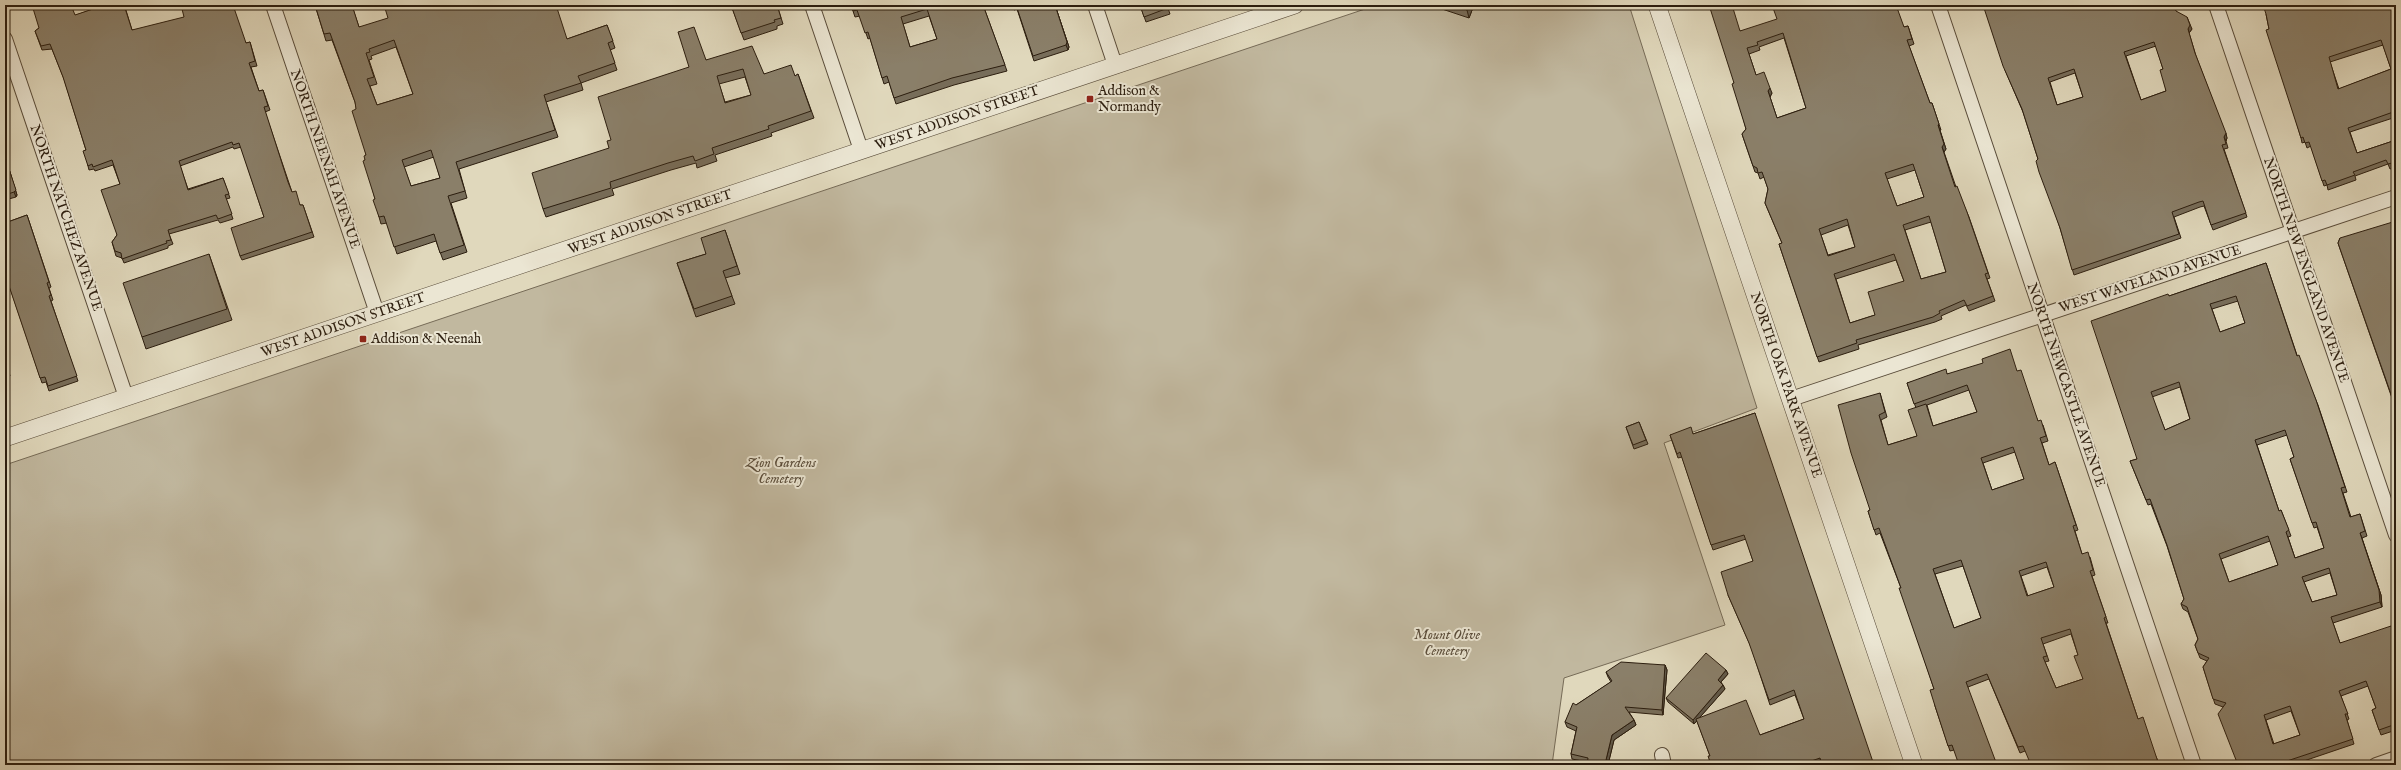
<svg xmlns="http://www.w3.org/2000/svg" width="2401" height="770" font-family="'IM FELL English',serif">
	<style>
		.green { fill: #c1b89f; stroke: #766b57 }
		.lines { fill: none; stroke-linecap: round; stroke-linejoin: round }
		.minor-casing { stroke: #594c3a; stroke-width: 16 }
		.tertiary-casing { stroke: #594c3a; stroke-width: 18 }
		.minor { stroke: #ebe6d3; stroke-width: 14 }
		.tertiary { stroke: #ebe6d3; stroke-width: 17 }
		.wall { fill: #776d5a; stroke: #2c1e0f; fill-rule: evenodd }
		.shaded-wall { fill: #61594a; stroke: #2c1e0f }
		.building { fill: #8a7f69; stroke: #2c1e0f; fill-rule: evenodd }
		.poi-dot { fill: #8f2418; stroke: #ebe6d3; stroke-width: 1.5 }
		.labels { text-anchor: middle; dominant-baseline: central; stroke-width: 4; stroke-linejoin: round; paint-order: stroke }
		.poi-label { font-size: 14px; fill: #2c1e0f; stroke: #ebe6d3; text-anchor: start }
		.street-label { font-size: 14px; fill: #2c1e0f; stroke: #ebe6d3 }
		.park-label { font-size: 14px; font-style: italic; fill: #594c3a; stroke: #ebe6d3 }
	</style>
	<rect width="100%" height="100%" fill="#e0d8bc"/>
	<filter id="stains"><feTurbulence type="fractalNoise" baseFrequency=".005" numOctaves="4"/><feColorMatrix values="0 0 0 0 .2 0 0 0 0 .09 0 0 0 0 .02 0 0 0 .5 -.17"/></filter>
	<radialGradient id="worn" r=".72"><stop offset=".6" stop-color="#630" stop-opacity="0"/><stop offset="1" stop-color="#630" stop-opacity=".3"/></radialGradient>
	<polygon class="green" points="1377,5 1629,5 1757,408 1664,443 1725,625 1564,678 1552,765 5,765 5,465"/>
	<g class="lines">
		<defs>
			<g id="minor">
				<polyline points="273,5 377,313"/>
				<polyline points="812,5 861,150"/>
				<polyline points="1095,5 1115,65"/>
				<polyline points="1938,5 2194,765"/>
				<polyline points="2216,5 2396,535"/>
				<polyline points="5,39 126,397"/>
				<polyline points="1791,399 2396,197"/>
				<polyline points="1662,755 1664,765"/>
				<polyline points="2376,765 2396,758"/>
			</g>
			<g id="tertiary">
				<polyline points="1657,5 1914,765"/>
				<polyline points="5,438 1295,5"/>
			</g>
		</defs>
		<use href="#minor" class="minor-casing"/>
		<use href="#tertiary" class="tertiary-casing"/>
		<use href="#minor" class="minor"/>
		<use href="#tertiary" class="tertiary"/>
	</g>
	<g class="wall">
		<polygon points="101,5 131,5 125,7 132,30 247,43 250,42 257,66 251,67 259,91 263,90 270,110 265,112 289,183 292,192 300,205 303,205 314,237 242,260 240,256 264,217 241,147 234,149 233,147 180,166 188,189 223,178 230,198 226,199 233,219 220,223 218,220 169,234 173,244 168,246 168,248 124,263 122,258 116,256 112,242 117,235 120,184 113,165 95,171 94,169 89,170 88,166 86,150 64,79 52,49 42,50 35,31 39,28 102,6"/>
		<path d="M315,5h41v3l-3,1 6,18 208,12 40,-14 8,23 -5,2 7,20 -36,13 2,7 -37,12 12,35 -99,32 8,29 -16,5 16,49 -24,8 -7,-19 -39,13 -10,-31 -6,1 -2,-7 -4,-18 -10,-39 1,-5 -11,-53 -23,-62 -6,1zM396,47l17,47 -36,11 -7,-19 7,-2 -8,-24 3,-1 -1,-3zM434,157l6,21 -29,8 -7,-19z"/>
		<polygon points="731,5 777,5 783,24 777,26 777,29 744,40"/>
		<path d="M851,5h132l24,66 -53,14 -58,19 -7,-22 -5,2 -14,-46 -2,1 -8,-23 -5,1zM929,16l8,23 -27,8 -7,-23z"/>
		<polygon points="1013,5 1055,5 1069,47 1068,50 1034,61 1017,9 1014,10"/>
		<polygon points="1140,5 1167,5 1170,14 1146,22"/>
		<polygon points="1441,5 1474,5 1469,18 1442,9"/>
		<path d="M2396,5v112l-46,15 7,21 39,-13v27l-6,2 -2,-5 -33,12 1,4 -28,10 -1,-5 -3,1 -13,-40 -4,2 -2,-6 -3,1 -1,-5 -32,-109 -3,-15zM2383,45l8,24 -52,20 -9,-27z"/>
		<path d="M2176,11l16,18 -3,4 7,23 31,82 -1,3 2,7 -4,1 23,68 -34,13 -9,-24 -4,1 -26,10 7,21 -107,37 -14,-47 -37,-116 -18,-42zM2156,46l7,23 3,22 -25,9 -15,-44zM2075,73l8,24 -26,8 -7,-23z"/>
		<path d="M1908,26l6,18 -5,2 21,57h2l9,27h-1l6,19 -2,3 12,35 13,30 21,61 -3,1 8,22 -26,10 -3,-6 -25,11 1,3 -7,3 -77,23 1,4 -40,13 -40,-118 3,-1 -17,-40 3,-14 -4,-12 -4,2 -2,-6 -3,-1 -13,-38 4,-5 -12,-46 6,-52 164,-4zM1784,38l22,70 -29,10 -7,-21 2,-4 -16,-18 -7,-21 11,-4 -1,-3zM1915,170l9,27 -27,9 -10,-27zM1931,222l15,50 -25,7 -16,-49zM1848,225l7,22 -27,8 -7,-20zM1896,260l8,21 -29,34 -25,8 -14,-44z"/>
		<path d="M706,60l58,14 31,2 3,-2 16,44 -43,15 1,3 -57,19 2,6 -20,7 -1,-5 -25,7 -59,19 2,6 -68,22 -3,-8 66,-61 80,-81zM745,77l6,18 -26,7 -6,-18z"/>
		<polygon points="5,156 17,195 16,197 5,200"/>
		<polygon points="27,215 51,287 49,288 53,300 51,301 78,381 49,391 46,382 42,383 6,276 5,276 5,223"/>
		<polygon points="725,230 740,274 725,278 735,304 696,317 677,263 706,254"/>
		<polygon points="2340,238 2396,400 2393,401 2338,243"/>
		<polygon points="209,254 232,320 146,349 142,337"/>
		<path d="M2266,263l31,92 21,50 29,87 -4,1 8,24 9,-3 7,22 -5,2 19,57 1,12 -49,16 7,20 56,-3v90l-15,5 -9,-25 4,-2 -8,-22 -27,10 8,23 -2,1 7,24 -62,21h-54l-15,-58 -8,-3 -12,-37 4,-6 -7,-3 -5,-13 3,-6 -10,-27 -5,-3 -2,-5 3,-5 -17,-53 -16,-42 -3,1 -18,-44 7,-2 32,-163zM2238,301l7,22 -25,9 -8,-23zM2180,387l10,32 -25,11 -13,-33zM2287,435l7,22 -4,2 24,69 3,-1 7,21 -29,10 -7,-21 3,-1 -10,-26 -2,1 -22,-66zM2270,541l8,24 -49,17 -8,-23zM2330,573l7,22 -25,7 -8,-20zM2291,711l9,24 -26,9 -8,-24z"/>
		<polygon points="5,357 10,376 5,377"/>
		<path d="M2017,371l21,50 5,4 5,16 -6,2 7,22 6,-3 23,68 -3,1 7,23 8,3 5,18 -3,1 16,47h-2l32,96 22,46 -135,-14 -5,2 -31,-74 -21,8 -14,63 -4,1 -15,-45 -1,-17 -33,-101 -21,-55 -4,2 -8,-24 2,-1 10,-117 7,24 -6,3 7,25 29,-9 -1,-28 -9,-25 40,-9zM1969,390l8,22 -44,14 -6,-21zM2015,452l9,27 -32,11 -9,-27zM1963,566l18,52 -27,10 -19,-54zM2047,567l7,20 -26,9 -7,-20zM2071,634l7,21 5,24 -27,9 -11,-26 4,-1 -6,-17z"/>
		<polygon points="1755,413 1821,763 1815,765 1711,765 1710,756 1697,721 1694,724 1668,702 1666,698 1726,670 1728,674 1721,682 1723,685 1725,689 1699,718 1760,735 1804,719 1795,695 1770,705 1751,647 1728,595 1753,561 1746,539 1713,550 1682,457 1678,458 1670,435 1693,434"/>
		<polygon points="1639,422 1648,444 1634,449 1626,427"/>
		<polygon points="1665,665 1667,670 1663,715 1629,712 1634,720 1636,725 1614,740 1609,760 1612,761 1613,765 1587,765 1587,762 1572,759 1571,754 1576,731 1567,727 1565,722 1576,705 1611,682 1608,677 1606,672"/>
	</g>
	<g class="shaded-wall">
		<polygon points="1055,5 1069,47 1068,50 1066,45"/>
		<polygon points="1468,5 1474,5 1469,18 1467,10"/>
		<polygon points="2187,17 2192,29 2189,33 2188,29"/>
		<polygon points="1770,88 1772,93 1770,97 1768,91"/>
		<polygon points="1938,125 1946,149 1944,152 1942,147"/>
		<polygon points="2226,133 2227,138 2226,141 2224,137"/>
		<polygon points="5,156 17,195 16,197 14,192"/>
		<polygon points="2360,533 2381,595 2382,607 2380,602"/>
		<polygon points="1665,665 1667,670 1663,715 1662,710"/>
		<polygon points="1726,670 1728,674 1719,684 1718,680"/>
		<polygon points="1723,685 1725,689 1694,724 1693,720"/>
		<polygon points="1634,720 1636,725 1614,740 1608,765 1606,760 1612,735"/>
	</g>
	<g class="building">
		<polygon points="32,5 71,5 75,15 102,6 101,5 124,5 132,30 184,17 181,5 233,5 246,43 250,42 255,61 249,63 259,91 263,90 268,106 264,107 288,182 292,192 296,191 300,205 303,205 312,232 240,256 231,228 264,217 239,143 233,145 232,142 179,161 188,190 223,178 229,194 225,195 232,214 218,219 216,215 168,230 171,240 166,241 167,243 122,259 121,253 115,251 112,242 117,235 101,190 120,184 112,160 93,167 92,164 88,166 83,151 86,150 63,77 50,44 41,46 35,31 39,28"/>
		<path d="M315,5h37l7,22 29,-9 -4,-13h172l11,34 40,-14 6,16 -5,2 7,20 -37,13 3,7 -37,12 11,35 -99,32 9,29 -17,5 16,49 -24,8 -6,-19 -40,13 -10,-31 -5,1 -6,-17 2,-1 -12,-38 2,-1 -1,-4 2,-1 -14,-44 4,-2 -1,-7 -25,-69 -6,1zM394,40l19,54 -36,11 -10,-26 7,-2 -8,-24 4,-1 -1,-3zM431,150l9,28 -29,8 -9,-26z"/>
		<polygon points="731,5 777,5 781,18 774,20 775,22 741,33"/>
		<path d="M851,5h132l22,60 -53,13 -58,20 -7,-22 -5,2 -14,-46 -3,1 -8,-23 -4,1zM927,9l10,30 -27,8 -9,-30z"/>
		<polygon points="1016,5 1055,5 1067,42 1066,45 1033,56"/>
		<polygon points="1140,5 1167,5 1168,8 1144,17"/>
		<polygon points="1451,5 1468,5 1467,10"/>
		<path d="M1709,5h23l8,26 37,-12 -5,-14h124l8,22 4,-1 4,13 -5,1 23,63h2l7,21 -1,1 6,19 -2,3 13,40 2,-1 10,26 21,61 -3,1 8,22 -26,10 -3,-6 -25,11 1,2 -7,4 -77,23 1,3 -40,14 -38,-113 3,-1 -17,-40 3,-14 -6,-17 -4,1 -1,-5 -4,-2 -11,-32 4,-5 -14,-45 2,-1zM1783,33l23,75 -29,10 -9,-27 2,-3 -6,-16 -8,3 -9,-27 11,-3 -1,-3zM1913,164l11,33 -27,9 -12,-33zM1929,216l17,56 -25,7 -18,-54zM1847,219l8,28 -27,9 -9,-27zM1894,254l10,27 -36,11 7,23 -25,8 -16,-49z"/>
		<path d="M1983,5h191l2,6 11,6 3,8 -2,4 7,24 31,80 -2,4 2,7 -4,1 24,68 -35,12 -8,-24 -4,1 -27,10 7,22 -107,36 -12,-42 -21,-56 -3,-11 2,-2 -16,-50 -19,-43zM2154,42l9,27 -3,1 6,21 -25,9 -17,-48zM2074,69l9,28 -26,8 -9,-27z"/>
		<path d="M2263,5h133v106l-48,17 9,25 39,-13v22l-8,2 -2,-4 -33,12 2,3 -28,10 -2,-5 -3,1 -13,-39 -4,1 -2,-6 -2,1 -35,-108 3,-1 -3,-15zM2381,40l10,29 -53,20 -9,-32z"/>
		<path d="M694,27l12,33 46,-14 12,28 27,-9 4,11 3,-2 13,37 -43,15 1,3 -57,19 2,6 -19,7 -2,-5 -25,7 -58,19 1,6 -68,21 -11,-36 77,-25 -2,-7 4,-1 -13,-43 91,-30 -11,-35zM743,69l8,26 -26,8 -8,-27z"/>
		<polygon points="5,157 16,190 14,192 5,195"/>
		<polygon points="27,215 49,282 47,283 51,295 49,296 77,376 48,386 45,377 40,378 5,274 5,223"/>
		<polygon points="2396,221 2396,400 2395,395 2392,397 2338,243 2340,238"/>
		<polygon points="725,230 737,266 723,271 732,296 694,309 677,263 706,254 701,238"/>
		<polygon points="209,254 227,309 142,337 123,283"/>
		<path d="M2266,263l31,93 2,-1 17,45 29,87 -4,1 9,29 10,-3 5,17 -5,2 19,57 1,12 -49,15 9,26 51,-17 5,15v83l-17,6 -7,-20 4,-2 -10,-27 -27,10 9,23h-3l8,25 -78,26h-37l-20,-51 8,-11 -13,-4 -10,-32 6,-9 -11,-5 -3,-8 3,-6 -11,-32 -6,-3 3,-5 -17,-54 -17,-46 -4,1 -16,-39 7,-2 -46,-138 77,-27 1,2zM2236,296l9,27 -25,9 -10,-28zM2179,382l11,37 -25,11 -14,-38zM2285,430l9,27 -4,2 22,64 4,-1 8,26 -29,10 -9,-26 3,-2 -8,-20 -2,1 -24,-71zM2268,536l10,29 -49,17 -10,-28zM2329,568l8,27 -25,7 -10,-25zM2290,706l10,29 -27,9 -9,-29z"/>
		<path d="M2010,349l7,22 4,-1 17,51 3,-1 5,16 -6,2 9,27 6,-3 21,63 -3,1 9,28 6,-2 5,18 -3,1 16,46 -2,1 34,101 5,-2 16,48h-128l-8,-19 -5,1 -31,-73 -21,8 31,83h-38l-7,-20 -4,1 -13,-40 -5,-16 4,-1 -35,-101h2l-22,-60 -5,2 -6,-19 2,-1 -19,-57 -13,-48 42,-12 5,19 -6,3 9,30 29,-9 -9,-26 18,-6 7,22 44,-14 -10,-27 -53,19 -7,-21 39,-14 1,5 36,-11 -1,-4zM2013,447l11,32 -32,11 -11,-32zM1961,560l20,58 -27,10 -21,-59zM2046,562l8,25 -27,9 -8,-25zM2070,629l8,26 -4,1 9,23 -27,9 -13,-31 4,-1 -6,-18z"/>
		<polygon points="5,358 9,371 5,372"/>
		<polygon points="1755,413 1874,765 1822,765 1820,758 1800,765 1711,765 1708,756 1710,756 1696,719 1746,700 1760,735 1804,719 1794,690 1769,700 1749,643 1728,595 1721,572 1753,561 1744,535 1711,545 1680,452 1677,454 1670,435 1691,427 1693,434"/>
		<polygon points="1639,422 1646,440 1633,445 1626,427"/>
		<polygon points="1706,653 1726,670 1718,680 1723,685 1693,720 1666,698"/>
		<polygon points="1621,662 1665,665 1662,710 1625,707 1634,720 1612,735 1606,760 1612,761 1611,765 1587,765 1588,758 1571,754 1577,727 1565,722 1573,703 1576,705 1612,681 1606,672"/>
	</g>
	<g class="poi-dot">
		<rect x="1086" y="95" width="8" height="8" rx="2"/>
		<rect x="359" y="335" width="8" height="8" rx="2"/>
	</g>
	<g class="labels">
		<g class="poi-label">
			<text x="1098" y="91">Addison &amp;<tspan x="1098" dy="16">Normandy</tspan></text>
			<text x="371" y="339">Addison &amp; Neenah</text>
		</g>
		<g class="street-label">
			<text transform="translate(957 118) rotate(-19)">WEST ADDISON STREET</text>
			<text transform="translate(325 159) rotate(71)">NORTH NEENAH AVENUE</text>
			<text transform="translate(66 218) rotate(71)">NORTH NATCHEZ AVENUE</text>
			<text transform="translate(650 222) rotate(-19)">WEST ADDISON STREET</text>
			<text transform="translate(2306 270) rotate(71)">NORTH NEW ENGLAND AVENUE</text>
			<text transform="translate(2150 279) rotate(-18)">WEST WAVELAND AVENUE</text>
			<text transform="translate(343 325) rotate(-19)">WEST ADDISON STREET</text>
			<text transform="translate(1786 385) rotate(71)">NORTH OAK PARK AVENUE</text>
			<text transform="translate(2066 385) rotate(71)">NORTH NEWCASTLE AVENUE</text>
		</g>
		<g class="park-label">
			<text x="781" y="463">Zion Gardens<tspan x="781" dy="16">Cemetery</tspan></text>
			<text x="1447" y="635">Mount Olive<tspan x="1447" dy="16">Cemetery</tspan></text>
		</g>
	</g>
	<rect width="2401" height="770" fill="none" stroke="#e0d8bc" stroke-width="20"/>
	<rect x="6" y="6" width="2389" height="758" fill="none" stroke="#2c1e0f" stroke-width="2"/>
	<rect x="10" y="10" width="2381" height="750" fill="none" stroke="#2c1e0f"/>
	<rect width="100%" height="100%" filter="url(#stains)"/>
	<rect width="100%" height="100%" fill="url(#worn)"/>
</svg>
